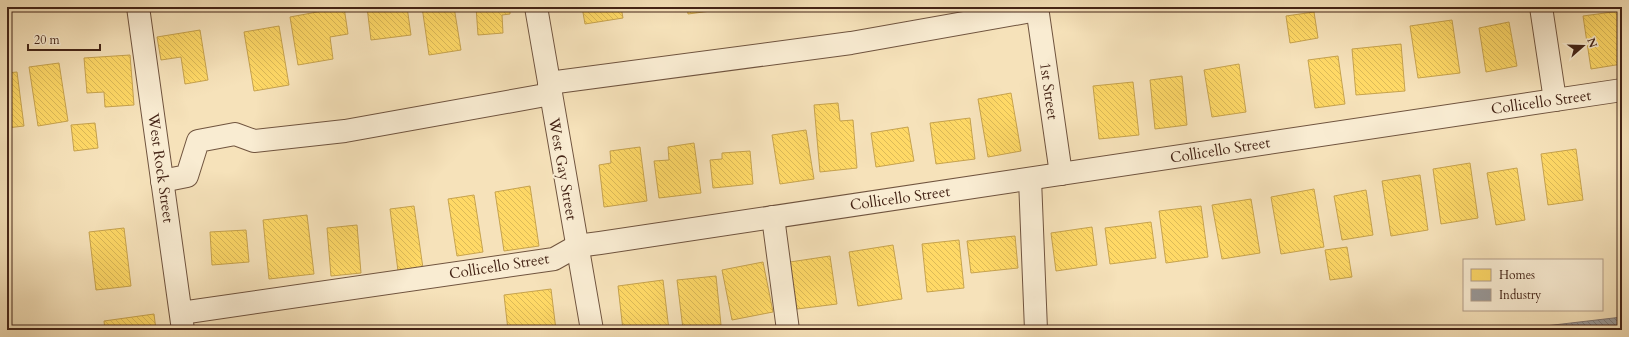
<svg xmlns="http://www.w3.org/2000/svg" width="1629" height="337" font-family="Cardo,serif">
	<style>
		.homes { fill: url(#homes-back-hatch); stroke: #c7a34e }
		.industry { fill: url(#industry-back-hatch); stroke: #807672 }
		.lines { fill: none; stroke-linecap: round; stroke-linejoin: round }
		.minor-casing { stroke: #70543f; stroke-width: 24 }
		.minor { stroke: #f9ecd2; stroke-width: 22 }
		.labels { text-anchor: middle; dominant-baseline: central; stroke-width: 4; stroke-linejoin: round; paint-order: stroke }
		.street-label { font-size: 15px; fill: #442416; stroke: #f9ecd2 }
	</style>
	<defs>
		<pattern id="homes-back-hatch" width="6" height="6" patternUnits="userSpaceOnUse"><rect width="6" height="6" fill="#ffd966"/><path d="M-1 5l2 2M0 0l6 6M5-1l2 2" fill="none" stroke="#dcba58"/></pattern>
		<pattern id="industry-back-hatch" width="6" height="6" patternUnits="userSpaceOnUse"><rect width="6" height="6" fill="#999"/><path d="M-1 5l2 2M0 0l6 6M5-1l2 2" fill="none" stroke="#7e7d7c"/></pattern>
	</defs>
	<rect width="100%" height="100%" fill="#f6e2ba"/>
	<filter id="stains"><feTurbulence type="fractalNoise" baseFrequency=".005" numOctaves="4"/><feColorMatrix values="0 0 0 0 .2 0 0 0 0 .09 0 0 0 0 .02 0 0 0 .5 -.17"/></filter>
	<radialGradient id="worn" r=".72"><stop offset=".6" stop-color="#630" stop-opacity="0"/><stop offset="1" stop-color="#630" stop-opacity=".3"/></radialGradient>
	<g class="homes">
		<polygon points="344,7 348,34 330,37 333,59 298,65 290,17"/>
		<polygon points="367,7 407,7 411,35 371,40"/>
		<polygon points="422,7 454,7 461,50 429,55"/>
		<polygon points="476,7 510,7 510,14 502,15 503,33 478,35"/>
		<polygon points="582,7 621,7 623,18 585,24"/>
		<polygon points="687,7 726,7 726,9 688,14"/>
		<polygon points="1620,11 1622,22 1622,64 1591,69 1583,16"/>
		<polygon points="1314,12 1318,38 1290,43 1286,16"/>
		<polygon points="1452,20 1460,73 1418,78 1410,26"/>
		<polygon points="1509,22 1517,66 1486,72 1479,28"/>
		<polygon points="279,26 289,85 254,91 244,32"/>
		<polygon points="200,30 208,80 185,84 181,57 161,60 157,37"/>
		<polygon points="1401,44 1405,91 1356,95 1352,49"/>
		<polygon points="130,55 134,105 105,107 104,92 87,93 84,58"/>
		<polygon points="1338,56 1345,104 1315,108 1308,60"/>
		<polygon points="59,63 68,121 38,126 29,67"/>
		<polygon points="1239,64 1246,112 1212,117 1204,70"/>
		<polygon points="17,72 24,126 7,128 7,73"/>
		<polygon points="1182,76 1187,125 1155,129 1150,80"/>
		<polygon points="1133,82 1139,135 1099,139 1093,86"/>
		<polygon points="1011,93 1021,151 988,157 978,99"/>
		<polygon points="838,103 840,121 853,120 857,168 820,172 814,105"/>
		<polygon points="970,118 975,159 936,164 930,123"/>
		<polygon points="95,123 98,148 74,151 71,125"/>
		<polygon points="908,127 914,161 876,167 871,133"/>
		<polygon points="806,130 814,179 780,184 772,135"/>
		<polygon points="694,143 701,193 659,198 654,161 669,160 668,147"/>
		<polygon points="640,147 647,201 604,207 599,165 611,163 610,151"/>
		<polygon points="1576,149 1583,200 1548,205 1541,154"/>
		<polygon points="750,151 753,184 713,188 710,160 722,159 722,153"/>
		<polygon points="1470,163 1478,218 1441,224 1433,169"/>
		<polygon points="1517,168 1525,220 1496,225 1487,173"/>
		<polygon points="1420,175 1428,230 1391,236 1382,181"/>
		<polygon points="530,186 539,246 504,251 495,192"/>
		<polygon points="1314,189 1324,247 1281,254 1271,197"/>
		<polygon points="1366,190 1373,235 1342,240 1334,196"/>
		<polygon points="474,195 483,252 457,256 448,199"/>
		<polygon points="1251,199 1260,253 1222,259 1212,205"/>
		<polygon points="414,206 423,268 398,271 390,209"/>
		<polygon points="1201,206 1208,257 1166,263 1159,211"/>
		<polygon points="307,215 314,274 269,279 263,220"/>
		<polygon points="1151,222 1156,258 1110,264 1105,228"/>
		<polygon points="357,225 361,273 331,276 327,228"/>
		<polygon points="1092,227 1097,265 1056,271 1051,233"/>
		<polygon points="124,228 131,286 96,290 89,232"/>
		<polygon points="246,230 249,262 212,265 210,232"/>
		<polygon points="1015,236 1018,268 971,273 967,241"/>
		<polygon points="959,240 964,288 927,292 922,244"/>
		<polygon points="893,245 902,299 858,306 849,252"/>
		<polygon points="1347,247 1352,277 1330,280 1325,250"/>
		<polygon points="830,256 837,304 797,309 790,262"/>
		<polygon points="763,262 773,312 732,320 722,270"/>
		<polygon points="716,276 721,325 683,329 677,280"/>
		<polygon points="663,280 669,330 623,330 618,286"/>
		<polygon points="551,289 556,330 508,330 504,295"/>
		<polygon points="154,314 156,330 105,330 104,321"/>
	</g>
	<polygon class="industry" points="1622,317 1622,330 1511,330"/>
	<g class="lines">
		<defs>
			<g id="minor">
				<polyline points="138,7 183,330"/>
				<polyline points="536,7 592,330"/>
				<polyline points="1037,7 1061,174"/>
				<polyline points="1541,7 1555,100"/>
				<polyline points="549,83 851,43 1037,10"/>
				<polyline points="1030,179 1036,330"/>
				<polyline points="162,181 187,176 198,141 235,134 254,141 345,131 551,94"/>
				<polyline points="773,217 788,330"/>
				<polyline points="181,313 554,259 577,246 600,243 1622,90"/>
			</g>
		</defs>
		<use href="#minor" class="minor-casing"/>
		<use href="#minor" class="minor"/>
	</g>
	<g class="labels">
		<g class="street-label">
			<text transform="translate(1049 91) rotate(82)">1st Street</text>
			<text transform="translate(1541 102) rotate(-8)">Collicello Street</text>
			<text transform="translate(1220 150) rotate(-9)">Collicello Street</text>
			<text transform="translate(161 168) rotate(82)">West Rock Street</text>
			<text transform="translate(563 169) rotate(80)">West Gay Street</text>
			<text transform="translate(900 198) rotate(-8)">Collicello Street</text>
			<text transform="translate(499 266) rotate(-9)">Collicello Street</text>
		</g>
	</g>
	<rect width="1629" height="337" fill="none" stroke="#f6e2ba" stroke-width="24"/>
	<rect x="8" y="8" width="1613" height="321" fill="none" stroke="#442416" stroke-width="2"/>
	<rect x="12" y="12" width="1605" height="313" fill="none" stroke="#442416"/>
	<rect x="1463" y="259" width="140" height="52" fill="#f9ecd2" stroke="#b19c87"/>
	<rect x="1471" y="269" width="20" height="12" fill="#ffd966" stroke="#b19c87"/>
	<text x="1499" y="279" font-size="12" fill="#442416">Homes</text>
	<rect x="1471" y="289" width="20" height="12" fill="#999999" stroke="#b19c87"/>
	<text x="1499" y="299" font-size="12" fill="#442416">Industry</text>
	<g transform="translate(1583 46) rotate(70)" stroke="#f9ecd2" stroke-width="3" paint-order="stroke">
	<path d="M0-3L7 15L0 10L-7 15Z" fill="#442416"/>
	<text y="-6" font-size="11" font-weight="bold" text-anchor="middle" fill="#442416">N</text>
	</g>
	<path d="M28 44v6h72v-6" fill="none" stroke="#442416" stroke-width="2"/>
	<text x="34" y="44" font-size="12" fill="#442416" stroke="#f9ecd2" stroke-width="3" paint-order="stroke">20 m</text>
	<rect width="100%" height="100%" filter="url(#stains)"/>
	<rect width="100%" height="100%" fill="url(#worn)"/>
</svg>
